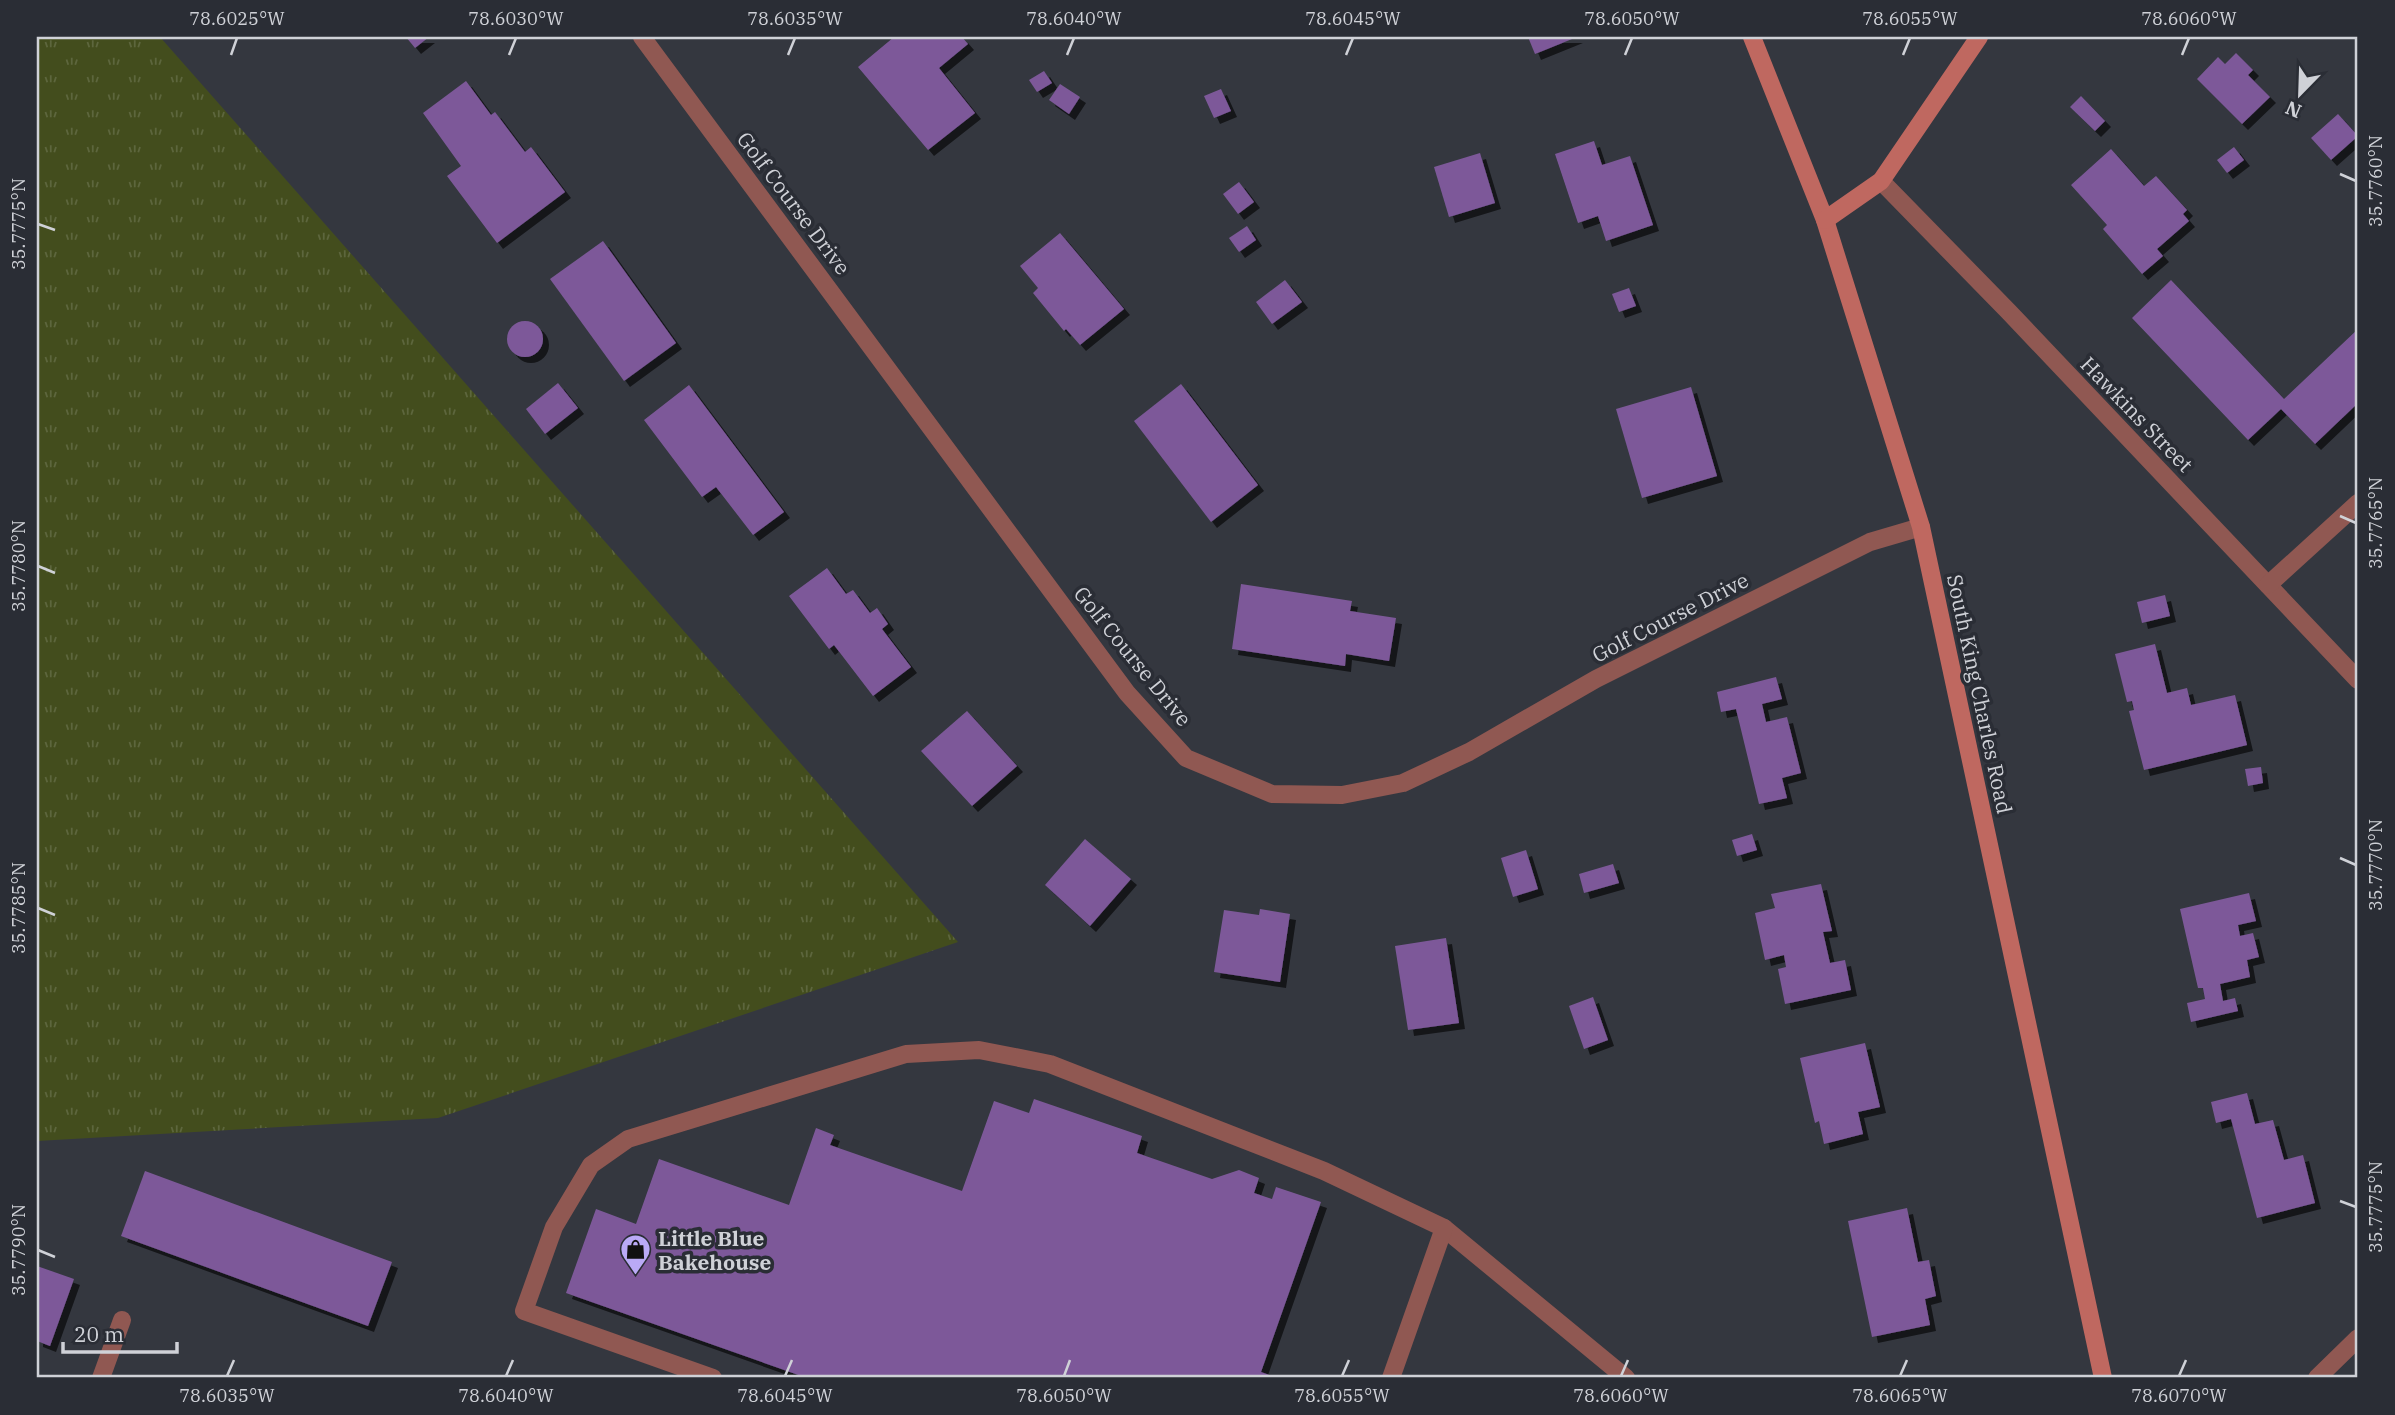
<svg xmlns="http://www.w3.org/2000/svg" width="2395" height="1415" font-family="'IBM Plex Serif',serif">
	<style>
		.grass { fill: url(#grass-tufts) }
		.building { fill: #7d5999; filter: url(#shadow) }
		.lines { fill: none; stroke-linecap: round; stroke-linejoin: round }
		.lane { stroke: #905852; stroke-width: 18 }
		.street { stroke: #905852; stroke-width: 18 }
		.secondary { stroke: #bf6860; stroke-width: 18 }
		.ticks { fill: none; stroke: #cfd1d7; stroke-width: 2.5 }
		.labels { text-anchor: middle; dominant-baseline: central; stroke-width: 7; stroke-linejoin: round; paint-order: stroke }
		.street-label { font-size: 21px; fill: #cfd1d7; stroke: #2a2d35 }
		.poi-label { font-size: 21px; font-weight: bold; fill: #cfd1d7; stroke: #2a2d35; text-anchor: start }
		.neatline { fill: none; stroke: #cfd1d7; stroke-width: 2.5 }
		.ticks-label { font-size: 18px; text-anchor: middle; fill: #cfd1d7 }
	</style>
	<defs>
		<pattern id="grass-tufts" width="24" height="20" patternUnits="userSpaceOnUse" patternTransform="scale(1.75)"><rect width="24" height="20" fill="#434d1d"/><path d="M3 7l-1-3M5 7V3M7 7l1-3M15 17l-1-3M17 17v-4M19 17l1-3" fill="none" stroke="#5d663d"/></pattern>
		<filter id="shadow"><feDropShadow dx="6" dy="6" stdDeviation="0" flood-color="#0009"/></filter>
	</defs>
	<rect width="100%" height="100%" fill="#34373f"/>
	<polygon class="grass" points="37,37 160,37 958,942 438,1118 37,1141"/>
	<g class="building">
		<polygon points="406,37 429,37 415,48"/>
		<polygon points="894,37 962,37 968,44 939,68 975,113 928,150 858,67"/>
		<polygon points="1528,37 1577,37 1535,54"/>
		<polygon points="2236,53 2253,70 2248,75 2270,97 2242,124 2197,79 2218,57 2225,64"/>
		<polygon points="1044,71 1052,83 1037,92 1029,80"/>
		<polygon points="466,81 491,115 495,112 525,152 531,147 565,192 497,243 447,176 461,166 423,113"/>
		<polygon points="1060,84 1080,97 1069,114 1049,100"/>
		<polygon points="1221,89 1231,111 1214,118 1204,96"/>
		<polygon points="2081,96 2105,121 2095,131 2070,107"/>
		<polygon points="2338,114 2358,136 2331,160 2311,138"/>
		<polygon points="1594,141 1602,165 1630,156 1653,225 1606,241 1598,216 1578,223 1555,154"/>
		<polygon points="2234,147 2244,160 2227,173 2217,160"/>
		<polygon points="2111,149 2144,186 2156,176 2187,210 2183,214 2189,221 2157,249 2163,256 2142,274 2103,229 2107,225 2071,185"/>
		<polygon points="1480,153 1495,203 1449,217 1434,167"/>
		<polygon points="1239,182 1254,202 1238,214 1223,194"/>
		<polygon points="1247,226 1256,240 1239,252 1229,238"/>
		<polygon points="1060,233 1124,309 1080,345 1066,329 1064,331 1033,293 1038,288 1020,266"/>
		<polygon points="603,241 676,343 624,381 550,279"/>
		<polygon points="1285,280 1302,302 1272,324 1256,302"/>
		<polygon points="2171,280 2284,399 2358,329 2358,403 2315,444 2281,409 2248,440 2132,318"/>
		<polygon points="1629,288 1636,306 1619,312 1612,294"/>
		<circle cx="525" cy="339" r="18"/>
		<polygon points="558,383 578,408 545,434 526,409"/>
		<polygon points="1181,384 1258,485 1211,522 1134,421"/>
		<polygon points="689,385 784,512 753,535 716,487 702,497 644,420"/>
		<polygon points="1691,387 1717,476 1642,498 1616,409"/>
		<polygon points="827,568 846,594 853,590 870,613 877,608 888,624 882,629 911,667 873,696 834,645 829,649 789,596"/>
		<polygon points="1241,584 1352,601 1350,611 1396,618 1389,661 1346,654 1345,666 1232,649"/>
		<polygon points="2165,595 2170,616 2142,623 2137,602"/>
		<polygon points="2155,644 2167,693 2187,688 2191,705 2235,695 2247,745 2144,770 2129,711 2134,710 2132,701 2127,702 2115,654"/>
		<polygon points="1776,677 1782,699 1762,704 1766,722 1787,717 1801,773 1782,778 1787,798 1759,804 1736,709 1721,712 1717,692"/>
		<polygon points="967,711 1017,766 972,806 921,751"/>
		<polygon points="2261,767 2263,783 2248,786 2245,769"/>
		<polygon points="1752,834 1757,850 1737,856 1732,840"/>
		<polygon points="1085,839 1131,879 1090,926 1045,885"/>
		<polygon points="1526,850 1538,889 1513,897 1501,858"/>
		<polygon points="1613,864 1619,883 1584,893 1579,874"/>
		<polygon points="1821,884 1832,931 1823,932 1830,963 1845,960 1851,990 1785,1004 1778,969 1786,967 1784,955 1765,960 1755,913 1775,908 1771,894"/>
		<polygon points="2249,893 2256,921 2238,925 2240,936 2253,933 2259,957 2247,960 2250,977 2220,984 2223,1001 2235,998 2238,1011 2191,1022 2187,1003 2205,999 2203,988 2198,988 2180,909"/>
		<polygon points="1260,909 1290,914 1280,982 1214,972 1224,910 1259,915"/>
		<polygon points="1446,938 1459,1023 1408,1030 1395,946"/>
		<polygon points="1593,997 1608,1040 1584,1049 1569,1006"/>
		<polygon points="1865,1043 1880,1107 1858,1112 1863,1134 1824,1144 1819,1121 1815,1123 1800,1058"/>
		<polygon points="2247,1093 2255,1124 2273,1120 2284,1160 2303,1155 2315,1203 2257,1218 2231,1119 2216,1123 2211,1102"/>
		<polygon points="1034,1099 1142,1136 1137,1153 1212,1179 1239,1170 1259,1178 1254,1193 1272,1199 1276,1187 1321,1202 1261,1372 1278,1378 807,1378 566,1293 596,1209 636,1224 659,1159 789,1205 816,1128 834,1135 830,1145 962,1191 994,1101 1029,1113"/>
		<polygon points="145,1171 392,1262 368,1326 121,1236"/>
		<polygon points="1907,1208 1918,1262 1929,1260 1936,1296 1925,1299 1930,1325 1872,1337 1848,1221"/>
		<polygon points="37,1266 74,1279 50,1346 37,1341"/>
	</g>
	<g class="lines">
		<g class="lane">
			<polyline points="1444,1228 1626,1378"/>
			<polyline points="101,1378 122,1320"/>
			<polyline points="713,1378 524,1311 554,1227 591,1165 628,1139 906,1054 979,1050 1050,1064 1324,1171 1444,1228 1391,1378"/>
		</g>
		<g class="street">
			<polyline points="642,37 1127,693 1186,758 1272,794 1342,795 1403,783 1469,752 1596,679 1870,542 1921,527"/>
			<polyline points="1881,181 2009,312 2358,680"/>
			<polyline points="2268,585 2358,503"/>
			<polyline points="2317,1378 2358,1338"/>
		</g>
		<g class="secondary">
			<polyline points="1752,37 1825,220 1921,527 2103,1378"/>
			<polyline points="1825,220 1881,181 1979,37"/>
		</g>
	</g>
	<path class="ticks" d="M231,55l6,-17M509,55l7,-17M788,55l7,-17M1067,55l7,-17M1346,55l7,-17M1625,55l7,-17M1903,55l7,-17M2182,55l7,-17M2340,174l16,7M38,224l17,6M2340,516l16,7M38,566l17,7M2340,858l16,7M38,908l17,7M2340,1201l16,6M38,1250l17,7M227,1376l7,-16M506,1376l7,-16M785,1376l7,-16M1064,1376l6,-16M1342,1376l7,-16M1621,1376l7,-16M1900,1376l7,-16M2179,1376l7,-16"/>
	<defs>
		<symbol id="shop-pin" viewBox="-11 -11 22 30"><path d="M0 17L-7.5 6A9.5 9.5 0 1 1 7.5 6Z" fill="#baaaf6" stroke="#2a2d35"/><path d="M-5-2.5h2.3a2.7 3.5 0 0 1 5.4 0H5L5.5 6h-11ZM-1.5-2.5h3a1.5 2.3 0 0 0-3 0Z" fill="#111"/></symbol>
	</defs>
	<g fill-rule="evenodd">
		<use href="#shop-pin" x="618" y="1232" width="35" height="47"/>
	</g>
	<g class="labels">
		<g class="street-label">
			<text transform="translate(794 203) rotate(53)">Golf Course Drive</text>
			<text transform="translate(2137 414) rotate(46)">Hawkins Street</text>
			<text transform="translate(1670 617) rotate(-27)">Golf Course Drive</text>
			<text transform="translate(1133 656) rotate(51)">Golf Course Drive</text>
			<text transform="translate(1980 694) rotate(78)">South King Charles Road</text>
		</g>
		<g class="poi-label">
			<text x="658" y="1238">Little Blue<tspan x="658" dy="24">Bakehouse</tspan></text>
		</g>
	</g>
	<rect width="2395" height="1415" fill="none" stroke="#2a2d35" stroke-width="77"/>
	<g transform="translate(2300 94) rotate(203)" stroke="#2a2d35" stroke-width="5" paint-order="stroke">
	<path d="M0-5L12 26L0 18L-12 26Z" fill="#cfd1d7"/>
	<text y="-10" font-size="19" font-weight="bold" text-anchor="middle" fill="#cfd1d7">N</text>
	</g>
	<path d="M63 1342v10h114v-10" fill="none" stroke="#cfd1d7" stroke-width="3.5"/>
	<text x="74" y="1342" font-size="21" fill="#cfd1d7" stroke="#2a2d35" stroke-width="5" paint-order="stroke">20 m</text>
	<rect x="38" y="38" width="2318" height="1338" class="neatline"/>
	<g class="ticks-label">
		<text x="237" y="25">78.6025°W</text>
		<text x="516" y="25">78.6030°W</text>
		<text x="795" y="25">78.6035°W</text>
		<text x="1074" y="25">78.6040°W</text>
		<text x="1353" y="25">78.6045°W</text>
		<text x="1632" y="25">78.6050°W</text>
		<text x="1910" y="25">78.6055°W</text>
		<text x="2189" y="25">78.6060°W</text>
		<text transform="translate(2376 181) rotate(-90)" y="6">35.7760°N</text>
		<text transform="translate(19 224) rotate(-90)" y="6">35.7775°N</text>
		<text transform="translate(2376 523) rotate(-90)" y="6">35.7765°N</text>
		<text transform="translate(19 566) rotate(-90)" y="6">35.7780°N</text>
		<text transform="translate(2376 865) rotate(-90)" y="6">35.7770°N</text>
		<text transform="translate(19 908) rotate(-90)" y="6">35.7785°N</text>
		<text transform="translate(2376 1207) rotate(-90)" y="6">35.7775°N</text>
		<text transform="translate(19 1250) rotate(-90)" y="6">35.7790°N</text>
		<text x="227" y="1402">78.6035°W</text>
		<text x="506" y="1402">78.6040°W</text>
		<text x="785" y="1402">78.6045°W</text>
		<text x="1064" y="1402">78.6050°W</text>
		<text x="1342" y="1402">78.6055°W</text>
		<text x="1621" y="1402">78.6060°W</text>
		<text x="1900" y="1402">78.6065°W</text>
		<text x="2179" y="1402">78.6070°W</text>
	</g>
</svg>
